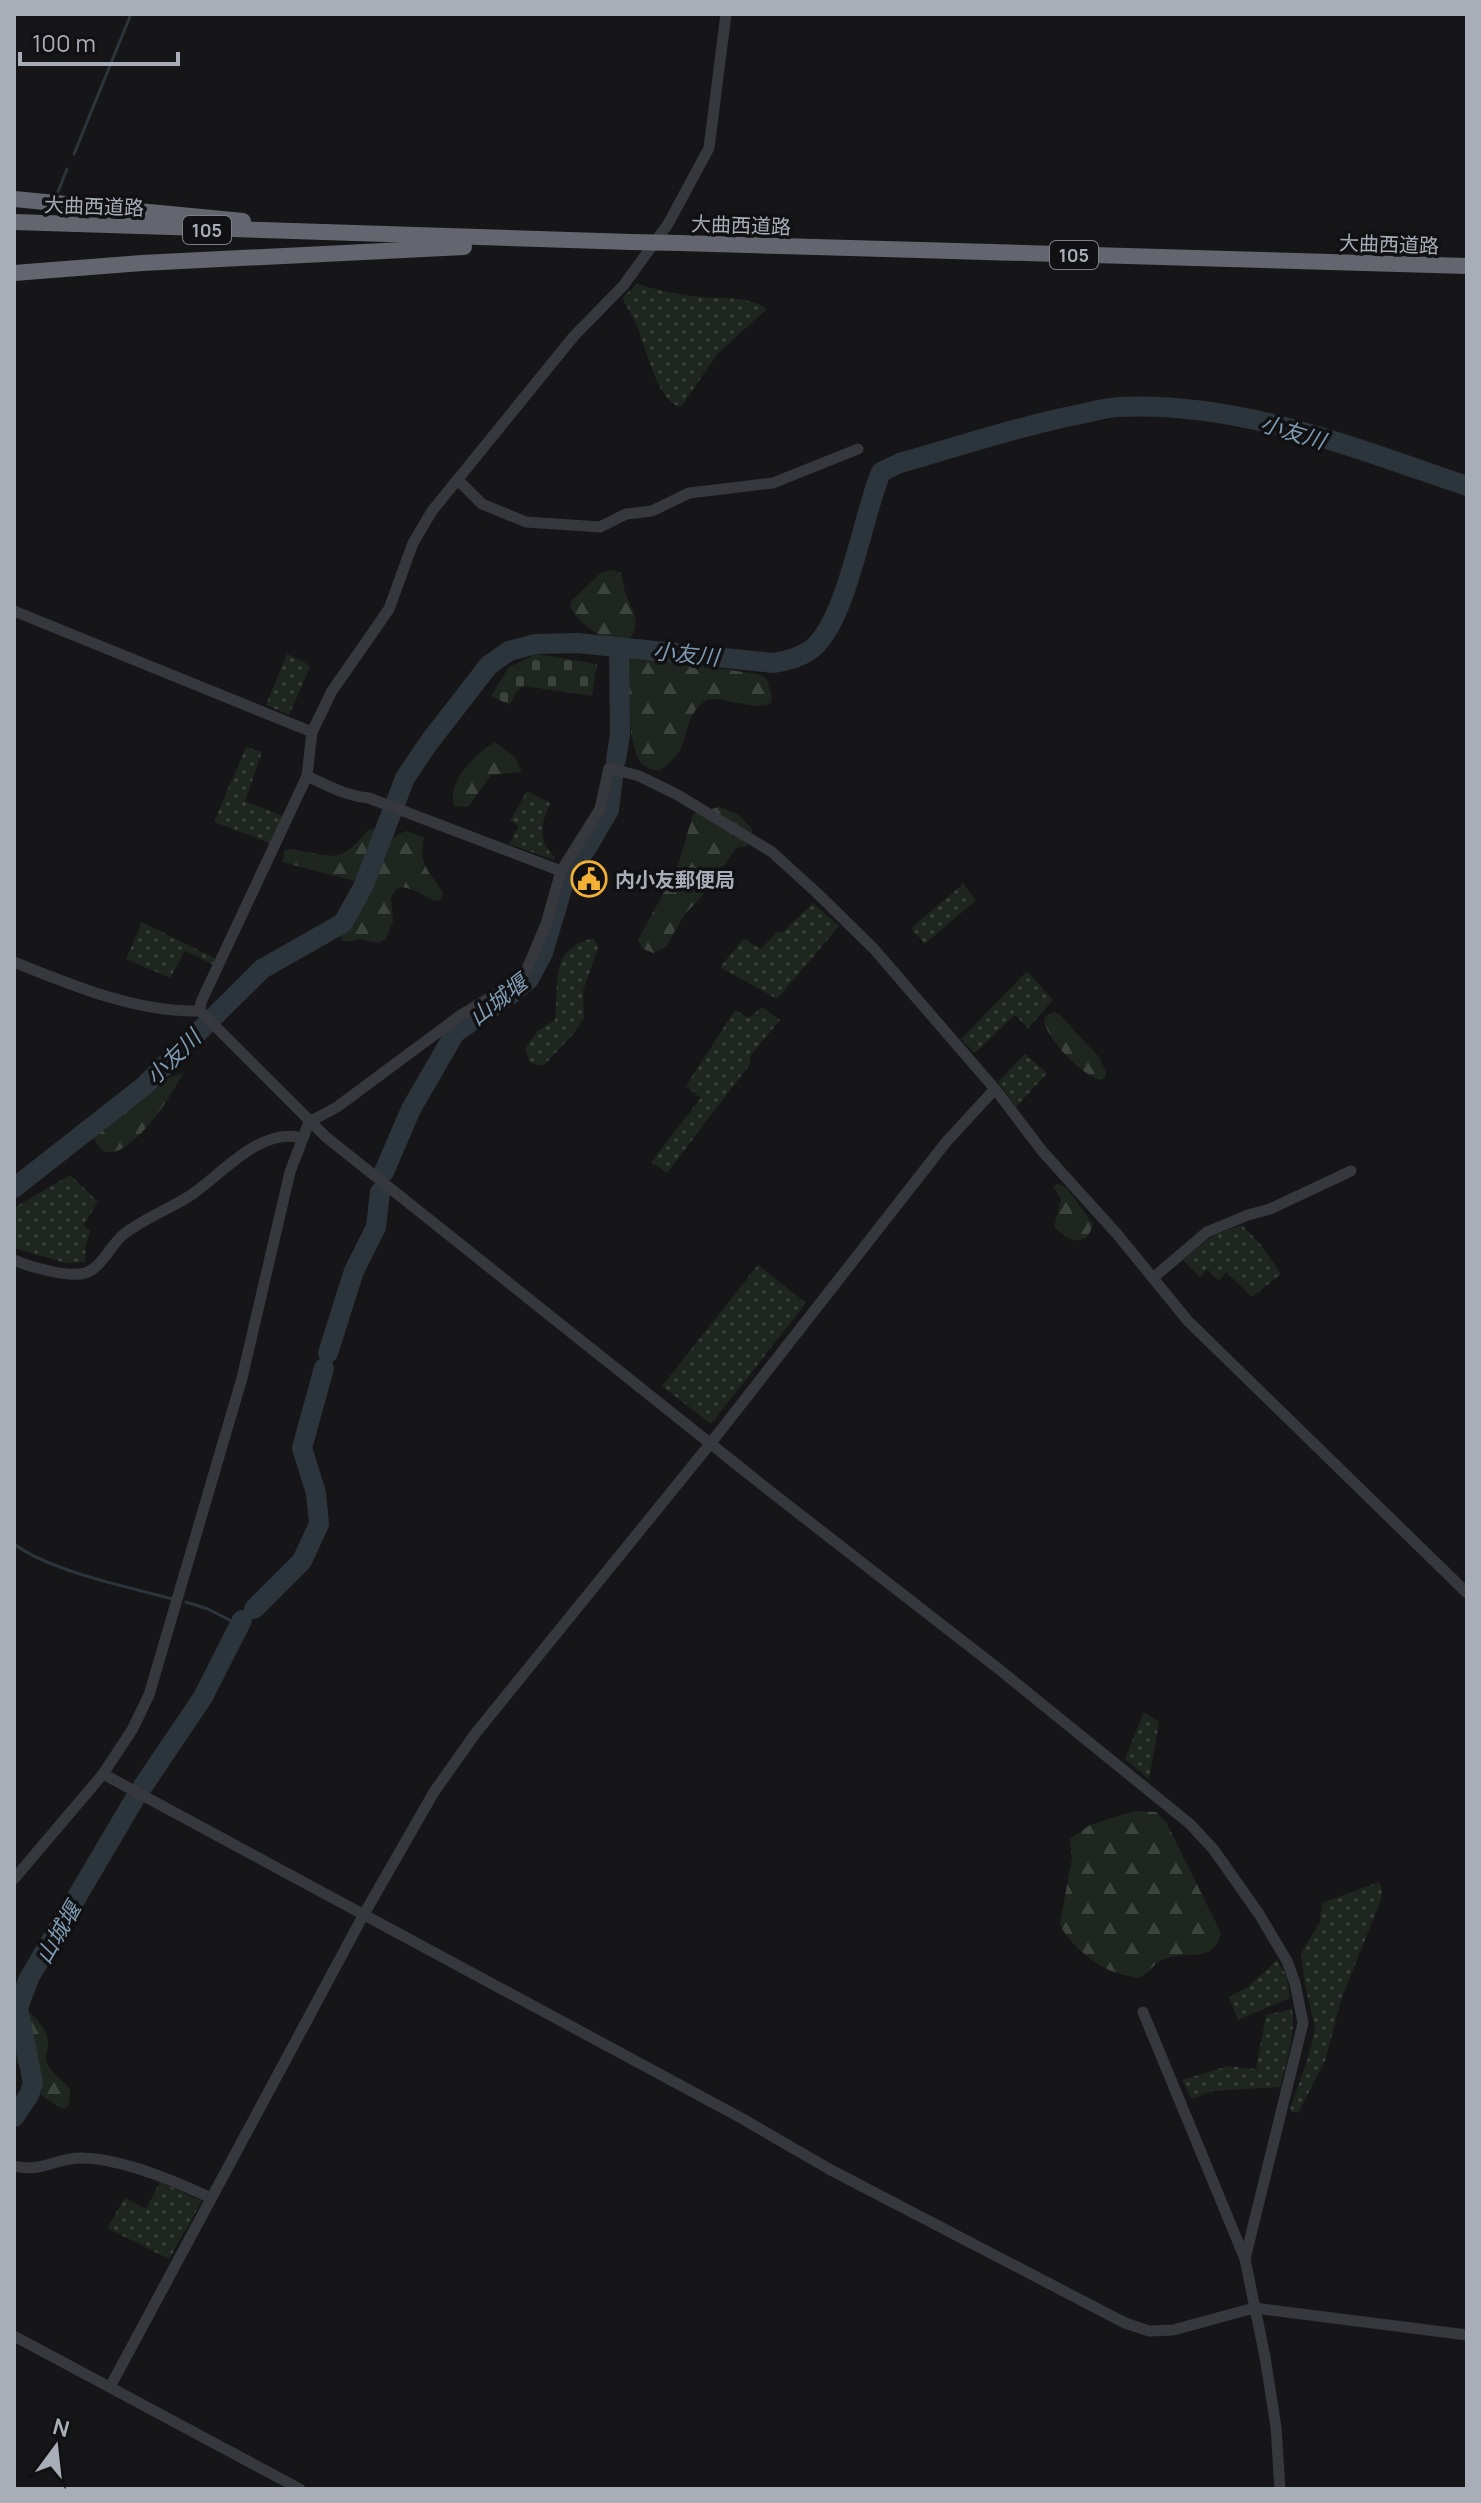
<svg xmlns="http://www.w3.org/2000/svg" width="1481" height="2503" font-family="Manrope,'Noto Sans JP',sans-serif">
	<style>
		.grass { fill: url(#grass-dots) }
		.forest { fill: url(#forest-firs) }
		.cemetery { fill: url(#cemetery-stones) }
		.lines { fill: none; stroke-linecap: round; stroke-linejoin: round }
		.stream { stroke: #2c353c; stroke-width: 3 }
		.river { stroke: #2c353c; stroke-width: 20 }
		.minor { stroke: #37383d; stroke-width: 11 }
		.highway { stroke: #63666e; stroke-width: 16 }
		.highway-bridge { stroke: #63666e; stroke-width: 16 }
		.labels { text-anchor: middle; dominant-baseline: central; stroke-width: 7; stroke-linejoin: round; paint-order: stroke }
		.shield { fill: #111113; stroke: #7b7e86; stroke-width: 2 }
		.shield-label { font-size: 18px; font-weight: bold; fill: #a8adb8 }
		.street-label { font-size: 20px; fill: #a8adb8; stroke: #111113 }
		.poi-label { font-size: 20px; font-weight: bold; fill: #a8adb8; stroke: #111113; text-anchor: start }
		.water-label { font-size: 22px; font-style: italic; fill: #7f9bb3; stroke: #111113 }
	</style>
	<defs>
		<pattern id="grass-dots" width="8" height="8" patternUnits="userSpaceOnUse" patternTransform="scale(2)"><rect width="8" height="8" fill="#1e261f"/><path d="M2 2h.1M6 6h.1" fill="none" stroke="#3c433d" stroke-width="1.8" stroke-linecap="round"/></pattern>
		<pattern id="forest-firs" width="22" height="20" patternUnits="userSpaceOnUse" patternTransform="scale(2)"><rect width="22" height="20" fill="#1e261f"/><path d="M5 1l3.5 6h-7zM16 11l3.5 6h-7z" fill="#3c433d"/></pattern>
		<pattern id="cemetery-stones" width="16" height="16" patternUnits="userSpaceOnUse" patternTransform="scale(2)"><rect width="16" height="16" fill="#1e261f"/><path d="M2 7V4a2 2 0 0 1 4 0v3zM10 15v-3a2 2 0 0 1 4 0v3z" fill="#3c433d"/></pattern>
	</defs>
	<rect width="100%" height="100%" fill="#161618"/>
	<g class="grass">
		<path d="M637,284c18,5 37,10 56,12 24,4 52,-2 74,13l-49,44 -37,54c-24,-5 -35,-60 -44,-81 -4,-10 -10,-19 -15,-28z"/>
		<polygon points="287,654 303,661 310,667 289,715 266,705"/>
		<polygon points="246,747 262,752 245,801 285,817 274,845 214,822"/>
		<path d="M527,791l23,12c-9,20 -13,38 5,54l-1,3 -45,-16 10,-18 -9,-5z"/>
		<polygon points="963,884 976,900 925,944 911,928"/>
		<polygon points="813,903 839,926 777,999 720,967 744,939 761,949 778,931 783,932"/>
		<polygon points="142,922 216,959 214,965 185,951 170,978 126,959"/>
		<path d="M594,938l4,10 -15,43 1,27 -10,15 -30,32h-8l-7,-4 -4,-13 13,-17 17,-11c5,-36 -8,-71 39,-82z"/>
		<polygon points="1027,971 1053,1000 1028,1028 1015,1015 975,1053 961,1039"/>
		<polygon points="762,1007 780,1020 750,1056 750,1064 667,1173 651,1162 701,1098 686,1086 735,1010 749,1018"/>
		<polygon points="1025,1054 1047,1073 1016,1107 998,1082"/>
		<polygon points="70,1175 98,1202 83,1225 90,1231 85,1248 86,1262 66,1263 14,1248 14,1208"/>
		<polygon points="1242,1225 1261,1245 1281,1274 1252,1297 1226,1272 1219,1281 1207,1269 1200,1277 1183,1260 1214,1235"/>
		<polygon points="758,1265 806,1303 711,1424 662,1386"/>
		<polygon points="1144,1712 1159,1722 1149,1779 1125,1759"/>
		<polygon points="1379,1882 1382,1889 1381,1900 1342,1997 1325,2061 1298,2113 1292,2112 1290,2109 1308,2058 1315,2029 1304,1979 1301,1953 1320,1922 1322,1903"/>
		<polygon points="1277,1960 1287,1977 1290,1998 1238,2020 1229,1997 1249,1986"/>
		<path d="M1292,2009c4,26 -6,53 -12,78l-68,4 -20,8 -10,-19 46,-14 28,3 10,-54z"/>
		<polygon points="160,2182 202,2201 169,2259 107,2228 125,2198 146,2209"/>
	</g>
	<g class="forest">
		<path d="M614,570l7,3c2,6 2,13 4,19 6,18 20,32 2,49 -24,0 -46,-14 -57,-35l2,-6 30,-28z"/>
		<path d="M630,656l128,18 9,5 5,20 -2,5c-19,6 -41,-6 -62,-5 -20,12 -19,29 -27,49 -5,10 -14,17 -22,23 -6,-1 -14,-3 -18,-8 -12,-14 -16,-82 -17,-103z"/>
		<path d="M495,742l20,16 7,14 -31,3 -23,32 -14,-1c-8,-24 22,-53 41,-64z"/>
		<polygon points="719,807 738,814 752,829 752,836 747,846 736,848 702,896 684,915 666,947 653,953 642,948 638,940 678,866 693,814"/>
		<path d="M377,828c-3,16 -7,45 -23,53l-72,-19 3,-12 5,-1c43,6 48,18 78,-19z"/>
		<path d="M406,831l18,6c-6,29 5,33 19,56l-2,7 -6,1 -19,-10 -13,-4 -7,2 -5,9 2,23 -7,18 -7,4 -21,-4 -10,3 -7,-2 -1,-10c40,-13 23,-85 66,-99z"/>
		<path d="M1054,1012l6,3 39,42 7,15 -1,6 -5,2c-18,-5 -54,-41 -56,-61l5,-5z"/>
		<path d="M183,1073c-8,18 -57,96 -82,76 -1,-1 -6,-9 -7,-10l3,-8 68,-52z"/>
		<path d="M1058,1184l8,3 27,37c-7,25 -24,18 -39,3l7,-28 -8,-13z"/>
		<path d="M1134,1811l22,1 10,10 55,111c-9,35 -38,13 -62,29 -8,5 -12,12 -20,16 -10,-2 -22,-4 -32,-9 -16,-8 -42,-29 -47,-46l12,-65 -2,-19 20,-14z"/>
		<path d="M14,2001c14,10 36,25 34,45 -1,8 -4,11 0,19 4,9 16,16 22,24l-1,16 -5,4c-19,-6 -46,-36 -50,-56 -3,-16 0,-36 0,-52z"/>
	</g>
	<polygon class="cemetery" points="537,654 597,664 592,696 524,686 517,691 510,705 491,696 509,667"/>
	<g class="lines">
		<g class="stream">
			<polyline points="74,154 131,14"/>
			<polyline points="58,192 67,169"/>
			<path d="M14,1544c36,27 114,43 159,55"/>
			<polyline points="186,1602 208,1609 239,1625"/>
		</g>
		<g class="river">
			<polyline points="616,760 620,734 619,648"/>
			<polyline points="384,1172 411,1109 455,1033 511,994 529,979 543,953 566,876 588,846 609,810 613,778"/>
			<path d="M14,1188l130,-102 118,-117 81,-46 20,-36 42,-109 25,-37 59,-76 20,-14 26,-7 42,-1 197,20c12,-2 24,-5 35,-12 38,-26 53,-134 72,-179l19,-9c57,-16 113,-35 171,-47 15,-3 32,-8 47,-9 122,-6 236,41 349,79"/>
			<polyline points="328,1353 354,1271 376,1227 380,1192"/>
			<polyline points="254,1609 302,1561 319,1524 316,1493 302,1448 324,1368"/>
			<polyline points="143,1786 203,1697 242,1620"/>
			<polyline points="14,2117 29,2095 33,2083 18,2008 29,1978 134,1800"/>
		</g>
		<g class="minor">
			<polyline points="726,14 709,148 668,224 623,286 574,336 432,511 413,543 389,609 332,691 312,732 307,776 201,1002 200,1011 326,1137 766,1488 1000,1670 1190,1824 1214,1850 1259,1914 1287,1961 1295,1983 1303,2023 1245,2259"/>
			<polyline points="459,481 482,504 526,522 600,527 626,514 652,511 689,493 773,483 858,449"/>
			<polyline points="14,611 312,732"/>
			<path d="M307,776c21,10 40,20 62,22l192,73"/>
			<path d="M14,962c57,23 124,51 186,49"/>
			<path d="M14,1260c16,7 55,18 71,13 17,-5 26,-29 39,-39 19,-15 43,-24 64,-37 33,-21 71,-71 115,-59"/>
			<polyline points="1153,1278 1207,1232 1248,1215 1270,1209 1351,1171"/>
			<polyline points="103,1774 743,2119 829,2169 1125,2323 1149,2331 1173,2330 1254,2308 1467,2335"/>
			<polyline points="14,1879 103,1774 132,1730 149,1695 242,1378 290,1172 309,1122 337,1107 461,1015 514,983 527,969 546,924 561,871 600,809 609,768 639,776 676,794 772,852 818,894 874,949 995,1089 1043,1152 1117,1234 1188,1321 1467,1593"/>
			<polyline points="1143,2012 1245,2259 1265,2357 1276,2427 1280,2489"/>
			<path d="M14,2166c27,7 41,-8 67,-8 39,0 94,23 130,40"/>
			<polyline points="14,2336 300,2489"/>
			<polyline points="110,2387 364,1914 434,1792 475,1734 710,1444 947,1141 995,1089"/>
		</g>
		<g class="highway">
			<polyline points="14,199 243,221"/>
			<polyline points="14,222 631,242"/>
			<polyline points="680,243 1467,266"/>
			<polyline points="14,273 142,263 464,247"/>
		</g>
		<polyline class="highway-bridge" points="631,242 680,243"/>
	</g>
	<defs>
		<symbol id="civic-ring" viewBox="-11 -11 22 22"><circle r="9.5" fill="#111113" stroke="#f2b134" stroke-width="1.5"/><path d="M-.6-6.5H3V-4.5H.6V-3L4-1V1h2V6H-6V1h2V-1L-.6-3ZM-1.2 2.5V6h2.4V2.5Z" fill="#f2b134"/></symbol>
	</defs>
	<g fill-rule="evenodd">
		<use href="#civic-ring" x="569" y="859" width="40" height="40"/>
	</g>
	<g class="labels">
		<g class="shield">
			<rect x="183" y="216" width="48" height="28" rx="6"/>
			<rect x="1050" y="241" width="48" height="28" rx="6"/>
		</g>
		<g class="shield-label">
			<text x="207" y="230">105</text>
			<text x="1074" y="255">105</text>
		</g>
		<g class="street-label">
			<text transform="translate(94 206) rotate(2)">大曲西道路</text>
			<text transform="translate(741 225) rotate(2)">大曲西道路</text>
			<text transform="translate(1389 244) rotate(2)">大曲西道路</text>
		</g>
		<g class="poi-label">
			<text x="615" y="879">内小友郵便局</text>
		</g>
		<g class="water-label">
			<text transform="translate(1293 432) rotate(17)">小友川</text>
			<text transform="translate(686 654) rotate(6)">小友川</text>
			<text transform="translate(498 1000) rotate(-38)">山城堰</text>
			<text transform="translate(173 1057) rotate(-45)">小友川</text>
			<text transform="translate(58 1933) rotate(-60)">山城堰</text>
		</g>
	</g>
	<rect width="1481" height="2503" fill="none" stroke="#a8adb8" stroke-width="32"/>
	<g transform="translate(56 2447) rotate(15)" stroke="#111113" stroke-width="6" paint-order="stroke">
	<path d="M0-6L14 30L0 20L-14 30Z" fill="#a8adb8"/>
	<text y="-12" font-size="22" font-weight="bold" text-anchor="middle" fill="#a8adb8">N</text>
	</g>
	<path d="M20 52v12h158v-12" fill="none" stroke="#a8adb8" stroke-width="4"/>
	<text x="32" y="52" font-size="24" fill="#a8adb8" stroke="#111113" stroke-width="6" paint-order="stroke">100 m</text>
</svg>
